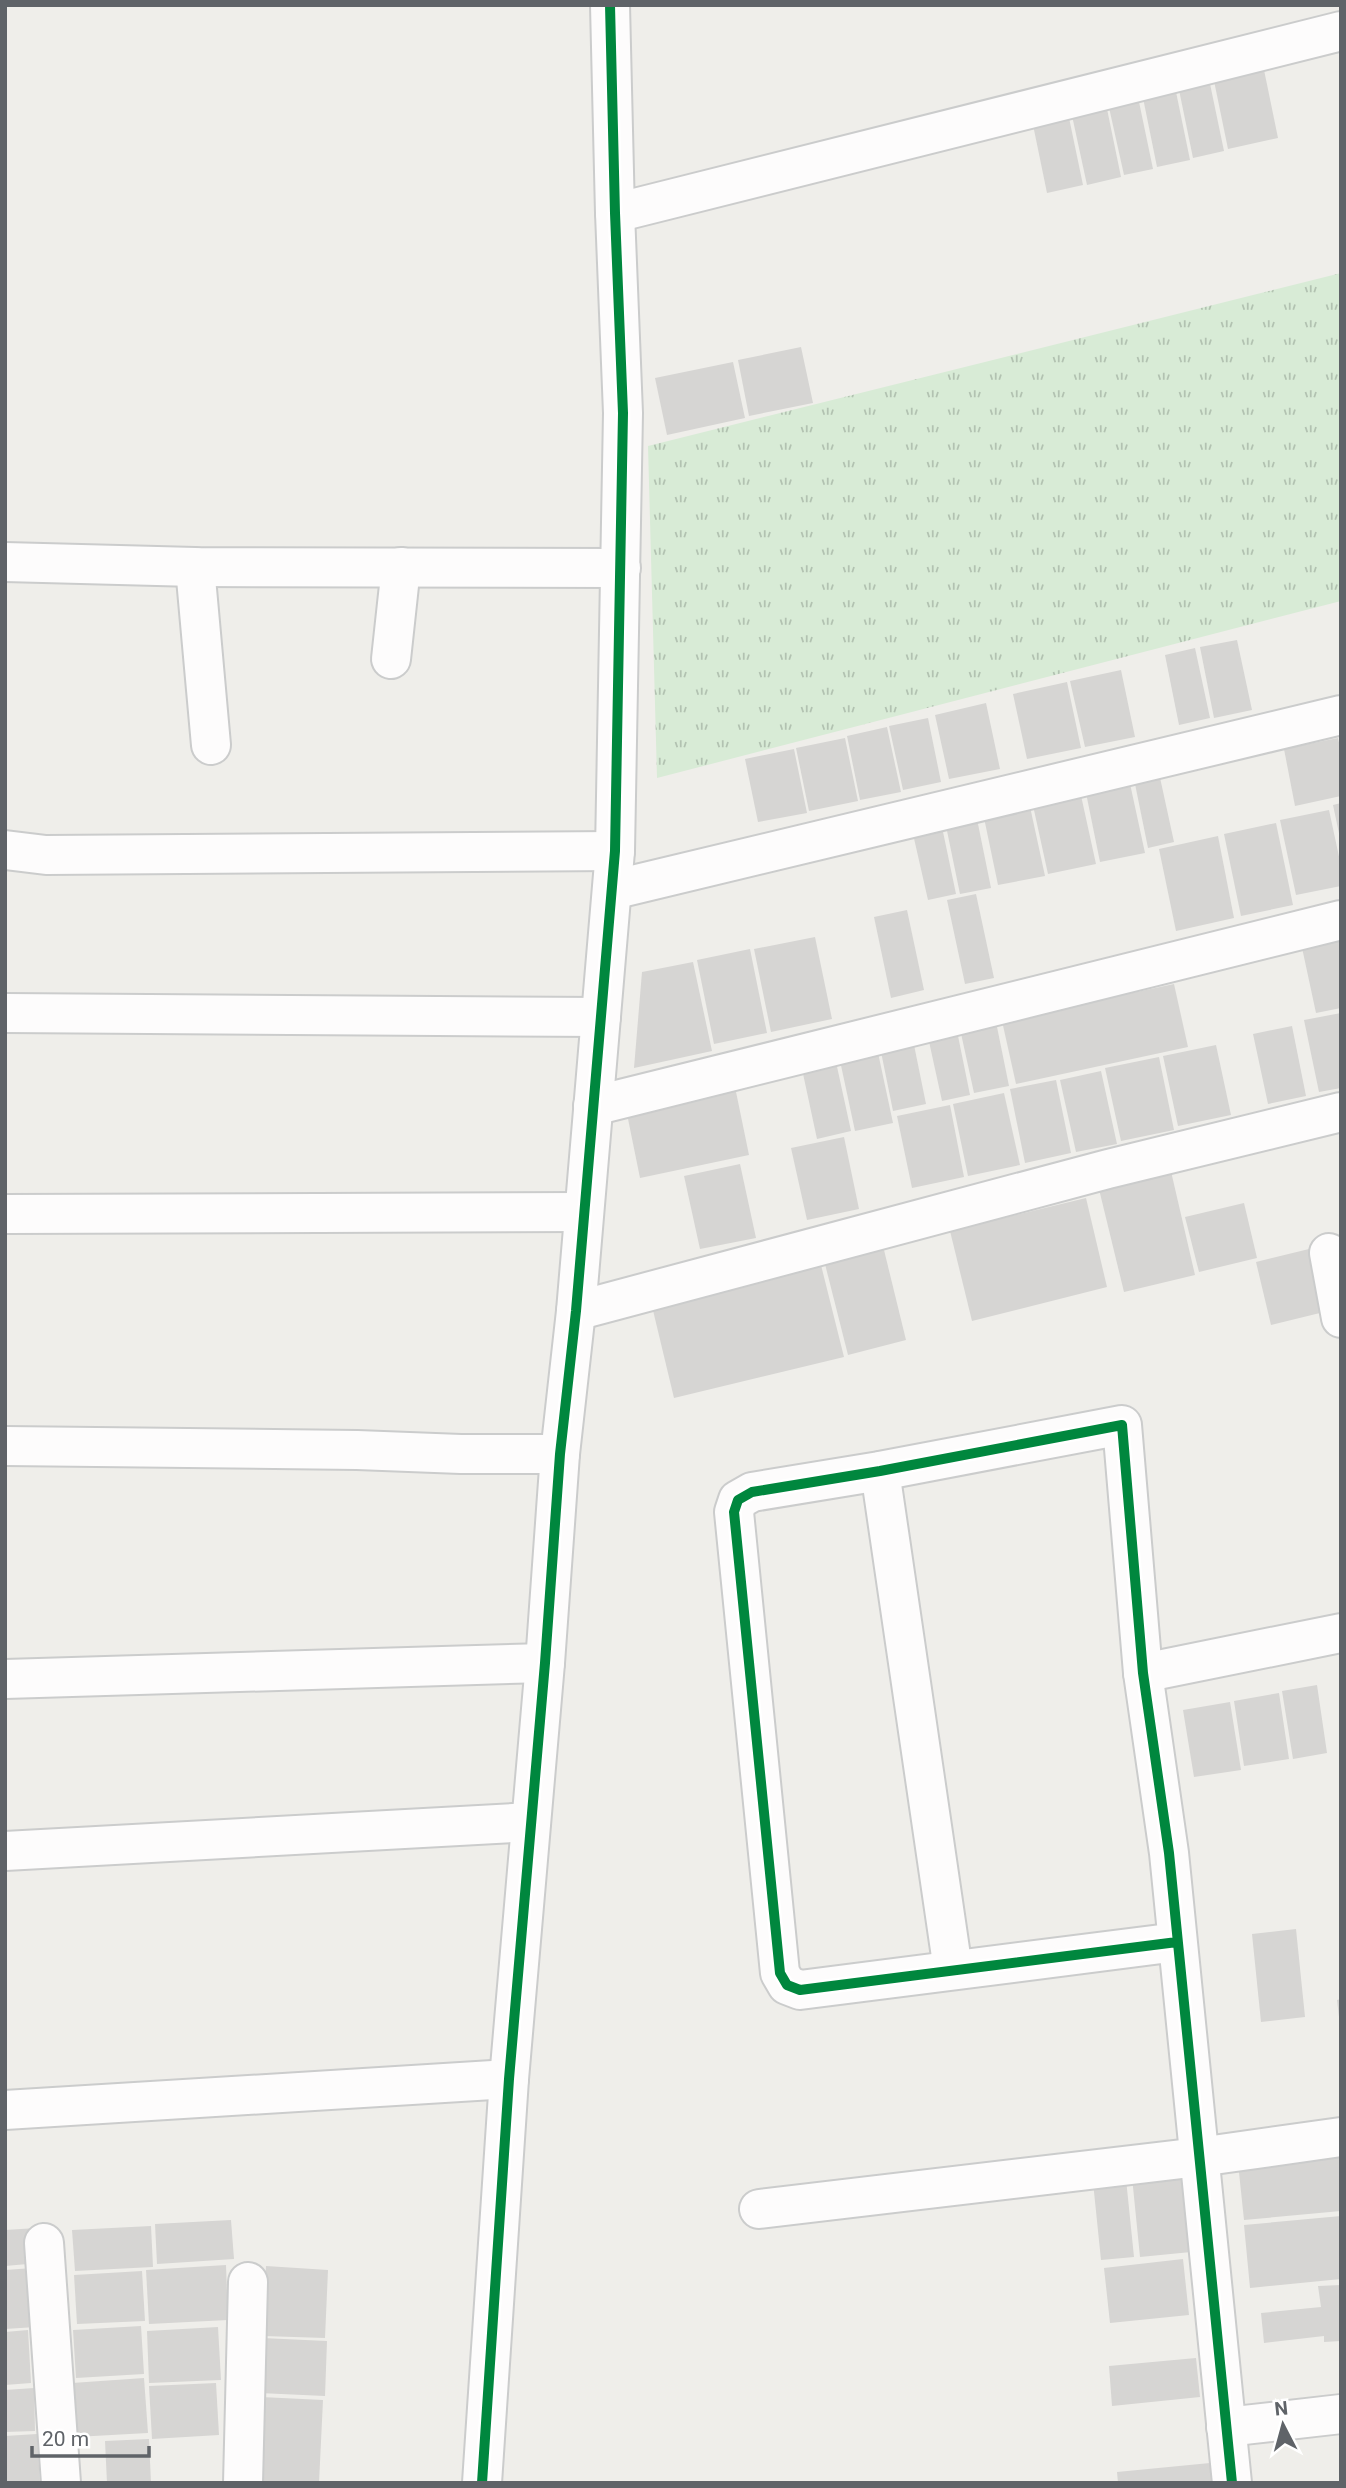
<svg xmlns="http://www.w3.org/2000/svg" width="1346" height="2488" font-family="Roboto,sans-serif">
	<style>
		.grass { fill: url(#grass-tufts) }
		.building { fill: #d6d5d3 }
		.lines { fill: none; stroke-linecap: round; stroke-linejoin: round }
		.minor-casing { stroke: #cbcccc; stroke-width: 42 }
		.minor { stroke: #fdfcfc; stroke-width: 38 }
		.cycleway-casing { stroke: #fff; stroke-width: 15 }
		.cycleway { stroke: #00873e; stroke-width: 10 }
	</style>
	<defs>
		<pattern id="grass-tufts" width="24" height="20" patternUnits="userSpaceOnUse" patternTransform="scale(1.75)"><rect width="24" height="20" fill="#d8ebd6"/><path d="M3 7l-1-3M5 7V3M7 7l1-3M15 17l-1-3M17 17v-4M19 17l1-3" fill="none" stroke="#b2c2b1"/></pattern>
	</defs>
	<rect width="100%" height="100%" fill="#efeeea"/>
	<polygon class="grass" points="1341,273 1341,601 657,778 648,446"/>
	<g class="building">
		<polygon points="1263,65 1278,138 1228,149 1213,76"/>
		<polygon points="1209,79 1224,151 1193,158 1178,85"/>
		<polygon points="1175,87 1190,160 1157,167 1142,93"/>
		<polygon points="1138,97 1153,169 1124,175 1108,103"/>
		<polygon points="1106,104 1121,177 1087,185 1071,111"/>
		<polygon points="1068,113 1083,185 1047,193 1032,120"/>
		<polygon points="801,347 813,403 749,416 738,360"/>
		<polygon points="733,362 745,418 667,435 655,378"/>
		<polygon points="1237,640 1252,710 1214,718 1200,647"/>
		<polygon points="1195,648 1210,718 1179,725 1165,655"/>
		<polygon points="1121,670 1135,737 1085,747 1070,681"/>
		<polygon points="1067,682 1081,748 1027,759 1013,694"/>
		<polygon points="986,703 1000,769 949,779 935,715"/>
		<polygon points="928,718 941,782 903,790 889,726"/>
		<polygon points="887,727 901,792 860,800 847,736"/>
		<polygon points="845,738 858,801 809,811 796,748"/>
		<polygon points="1338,738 1341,752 1341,796 1295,806 1284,749"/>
		<polygon points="794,749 807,813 758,822 745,759"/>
		<polygon points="1159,773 1174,842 1148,848 1134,779"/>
		<polygon points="1129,779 1145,853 1100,862 1085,788"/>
		<polygon points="1080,791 1096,864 1048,874 1032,801"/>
		<polygon points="1029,802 1045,876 998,885 983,813"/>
		<polygon points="1341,803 1341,838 1340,838 1333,805"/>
		<polygon points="1329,810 1341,866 1341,886 1296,895 1280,820"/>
		<polygon points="977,819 991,888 960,894 946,826"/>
		<polygon points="1276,823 1293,905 1241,916 1224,834"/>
		<polygon points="942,827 956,894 928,900 913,834"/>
		<polygon points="1218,836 1234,918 1176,931 1159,849"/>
		<polygon points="976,894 994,978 965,984 947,900"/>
		<polygon points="907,910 924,990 891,998 874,917"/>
		<polygon points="1341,935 1341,1008 1316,1013 1301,943"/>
		<polygon points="815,937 832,1019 771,1032 754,949"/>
		<polygon points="750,949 767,1033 714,1044 697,960"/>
		<polygon points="693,962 712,1051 634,1068 642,972"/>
		<polygon points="1174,984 1188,1047 1016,1084 1002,1021"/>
		<polygon points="1341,1013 1341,1088 1319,1092 1304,1020"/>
		<polygon points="996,1022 1009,1086 974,1093 960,1029"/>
		<polygon points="1292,1026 1306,1096 1268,1104 1253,1034"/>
		<polygon points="957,1031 970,1095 942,1101 928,1037"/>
		<polygon points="913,1040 926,1104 893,1111 880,1047"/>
		<polygon points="1216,1045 1231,1115 1178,1126 1163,1056"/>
		<polygon points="877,1048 893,1123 855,1131 839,1056"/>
		<polygon points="1159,1057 1174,1130 1121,1141 1105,1068"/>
		<polygon points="836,1062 851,1131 817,1139 802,1069"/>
		<polygon points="1101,1071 1117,1144 1076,1152 1060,1080"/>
		<polygon points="1056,1080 1071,1153 1025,1163 1010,1089"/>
		<polygon points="735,1087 749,1155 640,1178 626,1109"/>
		<polygon points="1004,1093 1020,1165 968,1176 953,1104"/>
		<polygon points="950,1105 964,1177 912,1188 897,1116"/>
		<polygon points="844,1137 859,1209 807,1220 791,1148"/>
		<polygon points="740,1164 756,1238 700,1249 684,1176"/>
		<polygon points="1170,1167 1195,1275 1124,1292 1098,1185"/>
		<polygon points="1086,1198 1107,1287 972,1321 950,1231"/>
		<polygon points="1244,1203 1257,1258 1199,1272 1185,1217"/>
		<polygon points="1309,1249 1324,1312 1271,1325 1256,1262"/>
		<polygon points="884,1250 906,1340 848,1355 825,1264"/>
		<polygon points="820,1261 844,1357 674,1398 651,1302"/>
		<polygon points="1317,1685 1327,1753 1293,1759 1282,1691"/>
		<polygon points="1279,1693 1289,1759 1244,1766 1234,1701"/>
		<polygon points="1230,1702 1241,1770 1194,1777 1183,1710"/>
		<polygon points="1296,1929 1305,2017 1261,2022 1252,1934"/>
		<polygon points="1341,1999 1341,2017 1339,2017 1337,2000"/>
		<polygon points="1341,2153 1341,2211 1244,2220 1238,2163"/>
		<polygon points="1183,2172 1191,2252 1140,2257 1132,2177"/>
		<polygon points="1126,2179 1134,2257 1101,2260 1093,2182"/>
		<polygon points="1341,2216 1341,2279 1250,2288 1244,2225"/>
		<polygon points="231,2220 234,2259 157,2264 155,2224"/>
		<polygon points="151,2226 153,2267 75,2271 72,2230"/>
		<polygon points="37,2228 39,2263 5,2266 5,2230"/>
		<polygon points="1183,2259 1189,2315 1110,2323 1104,2268"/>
		<polygon points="226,2265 228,2320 149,2324 146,2270"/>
		<polygon points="266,2266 328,2270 325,2338 263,2336"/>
		<polygon points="33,2268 36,2327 5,2329 5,2270"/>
		<polygon points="142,2271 145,2321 77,2324 74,2275"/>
		<polygon points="1341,2285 1341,2341 1324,2342 1324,2336 1264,2343 1261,2313 1321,2307 1318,2286"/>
		<polygon points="141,2326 144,2374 76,2378 73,2330"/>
		<polygon points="218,2327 221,2380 149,2383 147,2331"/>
		<polygon points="28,2330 31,2383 5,2385 5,2332"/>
		<polygon points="262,2338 327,2341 325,2396 259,2393"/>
		<polygon points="1196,2358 1200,2397 1112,2406 1109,2366"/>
		<polygon points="144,2378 148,2433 75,2437 72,2383"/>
		<polygon points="216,2383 219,2435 152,2439 149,2386"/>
		<polygon points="34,2388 35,2431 5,2432 5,2390"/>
		<polygon points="261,2397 323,2400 319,2483 257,2483"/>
		<polygon points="37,2434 40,2483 5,2483 5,2436"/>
		<polygon points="149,2439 151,2483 107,2483 105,2441"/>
		<polygon points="1210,2463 1212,2483 1118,2483 1117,2472"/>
	</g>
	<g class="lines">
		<defs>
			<g id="minor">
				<polyline points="615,213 1341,31"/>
				<polyline points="5,562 195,567 621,568"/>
				<polyline points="195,567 211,745"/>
				<polyline points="391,659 401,567"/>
				<polyline points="5,850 46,855 615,851"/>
				<polyline points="612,890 1341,715"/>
				<polyline points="5,1013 601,1017"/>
				<polyline points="593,1106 1341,920"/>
				<polyline points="5,1214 584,1212"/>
				<polyline points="1329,1253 1341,1318"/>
				<polyline points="576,1311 1108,1169 1341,1112"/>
				<polyline points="5,1446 357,1450 461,1454 560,1454"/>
				<polyline points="880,1471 953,1970"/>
				<polyline points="1143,1673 1341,1633"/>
				<polyline points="5,1679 545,1663"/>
				<polyline points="5,1851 531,1822"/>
				<polyline points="1177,1942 800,1990 787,1985 780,1973 734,1512 738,1500 752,1492 880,1471 1122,1425 1143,1673 1169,1853 1232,2483"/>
				<polyline points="5,2110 509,2079"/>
				<polyline points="759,2209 1199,2157 1341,2137"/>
				<polyline points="44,2243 61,2483"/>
				<polyline points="1226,2427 1341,2414"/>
				<polyline points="243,2483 248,2282"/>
				<polyline points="482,2483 509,2079 545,1663 560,1454 576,1311 615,851 623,413 615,213 610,5"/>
			</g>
		</defs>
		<use href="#minor" class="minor-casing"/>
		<use href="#minor" class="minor"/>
		<defs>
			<g id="cycleway">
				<polyline points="1177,1942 800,1990 787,1985 780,1973 734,1512 738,1500 752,1492 880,1471 1122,1425 1143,1673 1169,1853 1232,2483"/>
				<polyline points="482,2483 509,2079 545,1663 560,1454 576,1311 615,851 623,413 615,213 610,5"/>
			</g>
		</defs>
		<use href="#cycleway" class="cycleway-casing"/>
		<use href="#cycleway" class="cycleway"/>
	</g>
	<rect width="1346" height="2488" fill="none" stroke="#5f6368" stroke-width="14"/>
	<g transform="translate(1283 2425) rotate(354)" stroke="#ffffff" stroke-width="5" paint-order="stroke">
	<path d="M0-5L12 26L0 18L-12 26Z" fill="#5f6368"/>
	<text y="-10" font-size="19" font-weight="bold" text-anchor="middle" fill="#5f6368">N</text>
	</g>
	<path d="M32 2446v10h117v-10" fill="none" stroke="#5f6368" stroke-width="3.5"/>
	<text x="42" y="2446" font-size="21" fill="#5f6368" stroke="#ffffff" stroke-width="5" paint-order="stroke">20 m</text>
</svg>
